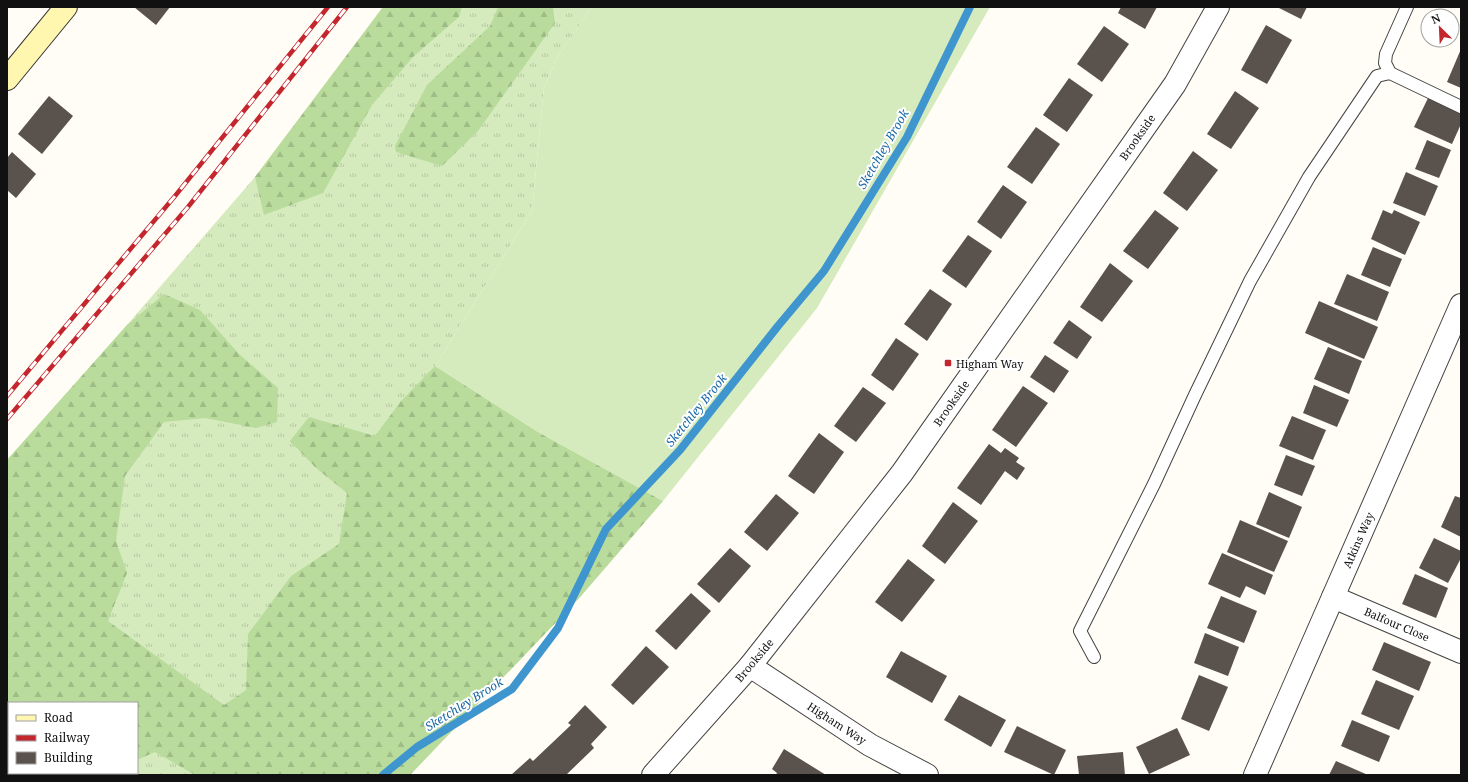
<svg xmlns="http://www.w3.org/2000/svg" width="1468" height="782" font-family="'Noto Serif',serif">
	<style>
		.grass { fill: url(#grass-tufts); fill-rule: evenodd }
		.forest { fill: url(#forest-firs) }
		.garden { fill: #d5ebbd }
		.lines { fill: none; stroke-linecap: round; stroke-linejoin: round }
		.stream { stroke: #3f96cf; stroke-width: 8 }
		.building { fill: #5a524d }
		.lane-casing { stroke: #444; stroke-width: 14 }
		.street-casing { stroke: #444; stroke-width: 24 }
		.secondary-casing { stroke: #333; stroke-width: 24 }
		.lane { stroke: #fff; stroke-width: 12 }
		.street { stroke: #fff; stroke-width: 22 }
		.secondary { stroke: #fff6b0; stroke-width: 22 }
		.rail-casing { stroke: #c4262e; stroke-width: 4.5 }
		.rail { stroke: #fff; stroke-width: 3; stroke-dasharray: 9; stroke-linecap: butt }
		.poi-dot { fill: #c4262e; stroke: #fff; stroke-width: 1.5 }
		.labels { text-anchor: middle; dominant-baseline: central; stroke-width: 4; stroke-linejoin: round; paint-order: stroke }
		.street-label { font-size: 11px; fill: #111; stroke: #fff }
		.poi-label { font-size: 11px; fill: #111; stroke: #fff; text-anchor: start }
		.water-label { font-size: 12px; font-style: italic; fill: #1768a6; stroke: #fff }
	</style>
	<defs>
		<pattern id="grass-tufts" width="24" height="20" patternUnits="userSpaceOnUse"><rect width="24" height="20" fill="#d5ebbd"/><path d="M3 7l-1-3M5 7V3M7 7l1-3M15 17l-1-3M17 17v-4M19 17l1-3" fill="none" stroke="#b6c8a1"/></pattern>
		<pattern id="forest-firs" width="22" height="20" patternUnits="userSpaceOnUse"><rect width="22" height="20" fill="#b9dc9c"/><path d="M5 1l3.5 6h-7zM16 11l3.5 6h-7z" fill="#9ebc85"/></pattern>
	</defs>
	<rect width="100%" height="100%" fill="#fffdf5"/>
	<path class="grass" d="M383,7h209l-34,49 -14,31 -12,124 -97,155 103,66 125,69 -82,95 -171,179h-403v-315l120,-135 128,-148zM9,703h128v70h-128z"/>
	<g class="forest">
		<polygon points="383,7 462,7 459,17 413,57 372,105 323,193 264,215 255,177"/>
		<polygon points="498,7 553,7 555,23 478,131 442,166 396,152 395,146 427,85 490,26"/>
		<polygon points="164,294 200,310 239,354 278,388 277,422 256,428 205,418 164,422 125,476 116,541 127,573 108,621 224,705 246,690 248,634 291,576 339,544 347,493 316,468 290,441 309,417 375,436 401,401 435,366 538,432 663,501 581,596 410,775 195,775 155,752 137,760 137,703 9,703 9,764 7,764 7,460 127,325"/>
	</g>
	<polygon class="garden" points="592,7 990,7 817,308 663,501 538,432 435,366 532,211 544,87 558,56"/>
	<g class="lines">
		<polyline class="stream" points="383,775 417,747 512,689 558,628 606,529 680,450 778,326 824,271 907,137 970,7"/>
	</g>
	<g class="building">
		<polygon points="134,7 170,7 156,25"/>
		<polygon points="1121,7 1157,7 1145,29 1118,13"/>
		<polygon points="1277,7 1307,7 1301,19"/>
		<polygon points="1266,25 1292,40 1267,84 1241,70"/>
		<polygon points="1104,26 1129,44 1102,82 1077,64"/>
		<polygon points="1461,49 1461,88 1447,82"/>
		<polygon points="1069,78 1093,95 1067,132 1043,115"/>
		<polygon points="1235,91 1259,108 1231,149 1207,134"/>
		<polygon points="49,96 73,116 42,154 18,134"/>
		<polygon points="1429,96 1461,110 1461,124 1452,144 1414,127"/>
		<polygon points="1036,127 1060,144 1032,184 1007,167"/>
		<polygon points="1427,140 1451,150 1439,178 1415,169"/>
		<polygon points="1193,151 1218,170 1187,211 1163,193"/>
		<polygon points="12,152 36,174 16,198 7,190 7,158"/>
		<polygon points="1406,172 1438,186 1425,216 1393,203"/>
		<polygon points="1003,185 1027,202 1001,239 977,222"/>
		<polygon points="1155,210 1179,228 1148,269 1123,251"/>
		<polygon points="1383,210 1392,214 1394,210 1420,222 1405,255 1371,239"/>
		<polygon points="968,235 992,251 966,288 942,271"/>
		<polygon points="1373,247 1402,259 1390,287 1361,275"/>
		<polygon points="1110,263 1133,281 1102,322 1080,307"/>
		<polygon points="1347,274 1389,292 1377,321 1334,304"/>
		<polygon points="930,289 952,304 927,341 904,324"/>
		<polygon points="1319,301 1378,327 1364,359 1305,333"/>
		<polygon points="1069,320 1092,337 1077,359 1053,343"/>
		<polygon points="896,338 919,354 893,391 871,375"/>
		<polygon points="1328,347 1362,361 1349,394 1314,379"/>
		<polygon points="1045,355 1069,371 1054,393 1030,377"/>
		<polygon points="1314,385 1349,400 1337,427 1303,413"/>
		<polygon points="1023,386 1048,403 1016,447 992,430"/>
		<polygon points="863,387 886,403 856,442 834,426"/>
		<polygon points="1292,416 1326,430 1313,460 1279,446"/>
		<polygon points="819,433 844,452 814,494 788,476"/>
		<polygon points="989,444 1001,453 1005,448 1019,458 1016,462 1025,468 1017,480 1005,471 981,505 957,488"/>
		<polygon points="1286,455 1315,466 1302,496 1274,485"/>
		<polygon points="1269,492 1302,507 1289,538 1256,524"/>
		<polygon points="776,494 799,513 767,551 744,532"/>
		<polygon points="1455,496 1461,498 1461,537 1441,527"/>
		<polygon points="953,502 978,521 945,564 922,546"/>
		<polygon points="1240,520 1288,541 1274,572 1227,552"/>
		<polygon points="1434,538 1461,551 1461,558 1448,583 1419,568"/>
		<polygon points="730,548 751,566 719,603 697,584"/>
		<polygon points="1222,553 1273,575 1265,595 1246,586 1240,598 1208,584"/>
		<polygon points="908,559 935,580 902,622 875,602"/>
		<polygon points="1415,574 1448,588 1436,618 1402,604"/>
		<polygon points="691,593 711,611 676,650 655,631"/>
		<polygon points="1221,596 1257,611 1244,643 1207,628"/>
		<polygon points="1205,633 1239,647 1228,676 1194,663"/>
		<polygon points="1384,642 1431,662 1419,691 1372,670"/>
		<polygon points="646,646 669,667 633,705 611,685"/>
		<polygon points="901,651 947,676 932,703 886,677"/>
		<polygon points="1199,675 1228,687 1209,731 1181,719"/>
		<polygon points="1376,680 1414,696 1399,730 1361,714"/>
		<polygon points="959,695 1006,720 991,747 944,720"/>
		<polygon points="585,705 607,727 591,744 594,748 566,775 511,775 530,758 533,761 571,725 568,723"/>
		<polygon points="1352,720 1390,736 1379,762 1341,746"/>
		<polygon points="1017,726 1066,750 1054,775 1004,752"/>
		<polygon points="1177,728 1190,755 1149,774 1136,747"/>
		<polygon points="784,749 826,775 776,775 777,773 772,769"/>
		<polygon points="1123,752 1125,775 1079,775 1077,756"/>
		<polygon points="1336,761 1368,775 1329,775"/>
	</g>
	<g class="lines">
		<defs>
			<g id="lane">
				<polyline points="1390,73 1385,63 1386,54 1407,7"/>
				<polyline points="1094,657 1080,631 1154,484 1195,395 1250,281 1309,177 1377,76 1390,73 1461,107"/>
			</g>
			<g id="street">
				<polyline points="1333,597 1461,652"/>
				<polyline points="750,666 870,745 927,775"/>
				<polyline points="653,775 750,666 902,473 1175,84 1218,7"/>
				<polyline points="1255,775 1461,305"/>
			</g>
			<polyline id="secondary" points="7,79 66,7"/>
		</defs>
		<use href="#lane" class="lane-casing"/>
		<use href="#street" class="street-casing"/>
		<use href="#secondary" class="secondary-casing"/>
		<use href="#lane" class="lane"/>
		<use href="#street" class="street"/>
		<use href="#secondary" class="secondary"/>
		<defs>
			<g id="rail">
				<polyline points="7,396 175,196 328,7"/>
				<polyline points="7,419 188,207 347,7"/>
			</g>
		</defs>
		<use href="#rail" class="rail-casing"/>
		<use href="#rail" class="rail"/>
	</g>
	<rect class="poi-dot" x="944" y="359" width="8" height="8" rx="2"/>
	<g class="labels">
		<g class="street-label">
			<text transform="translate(1137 137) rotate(-55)">Brookside</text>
			<text transform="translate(951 403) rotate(-55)">Brookside</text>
			<text transform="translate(1358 540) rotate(-66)">Atkins Way</text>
			<text transform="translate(1397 624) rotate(23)">Balfour Close</text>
			<text transform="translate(754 660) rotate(-50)">Brookside</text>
			<text transform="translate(837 723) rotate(33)">Higham Way</text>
		</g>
		<g class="poi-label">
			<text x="956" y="363">Higham Way</text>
		</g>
		<g class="water-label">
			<text transform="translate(883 149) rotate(-60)">Sketchley Brook</text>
			<text transform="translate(696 410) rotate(-51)">Sketchley Brook</text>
			<text transform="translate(464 704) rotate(-32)">Sketchley Brook</text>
		</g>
	</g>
	<rect width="1468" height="782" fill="none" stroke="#111111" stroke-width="16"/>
	<rect x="8" y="702" width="130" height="72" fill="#ffffff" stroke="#a0a0a0"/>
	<rect x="16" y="715" width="20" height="6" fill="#fff6b0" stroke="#a0a0a0"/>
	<text x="44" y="722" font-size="12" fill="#111111">Road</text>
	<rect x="16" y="735" width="20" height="6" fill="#c4262e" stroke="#a0a0a0"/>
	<text x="44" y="742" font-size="12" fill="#111111">Railway</text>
	<rect x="16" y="752" width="20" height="12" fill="#5a524d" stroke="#a0a0a0"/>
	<text x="44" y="762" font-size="12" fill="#111111">Building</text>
	<g transform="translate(1440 28) rotate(336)"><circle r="19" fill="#ffffff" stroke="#a0a0a0"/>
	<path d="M0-3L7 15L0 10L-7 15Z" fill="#c4262e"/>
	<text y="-6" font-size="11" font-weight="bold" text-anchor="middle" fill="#111111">N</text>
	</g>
</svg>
